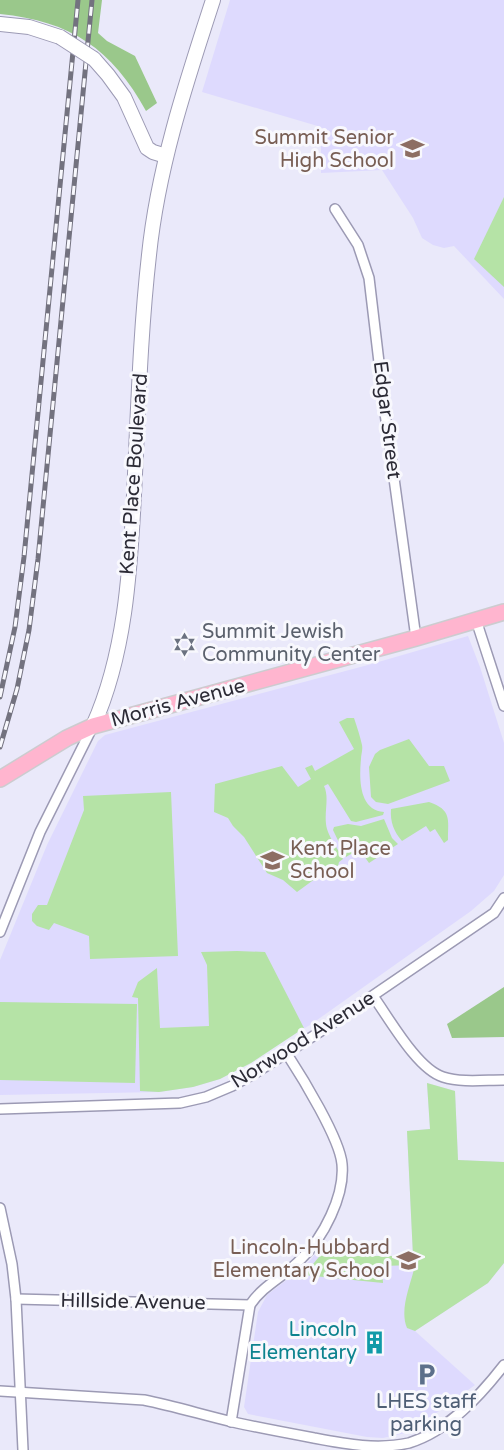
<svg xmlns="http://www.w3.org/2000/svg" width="504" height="1450" font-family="'Varela Round',sans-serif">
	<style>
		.built { fill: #dedafe }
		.green { fill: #b5e3a6 }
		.forest { fill: #9ac88b }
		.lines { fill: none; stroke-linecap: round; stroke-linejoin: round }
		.street-casing { stroke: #9c9ab4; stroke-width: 12 }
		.secondary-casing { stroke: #9c9ab4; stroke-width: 16 }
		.primary-casing { stroke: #cccccf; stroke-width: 18 }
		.street { stroke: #fff; stroke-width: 9 }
		.secondary { stroke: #fff; stroke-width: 14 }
		.primary { stroke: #ffb5cf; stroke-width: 15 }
		.rail-casing { stroke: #73727f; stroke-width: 5 }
		.rail { stroke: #f8f8fd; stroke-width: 3; stroke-dasharray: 9; stroke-linecap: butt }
		.secondary-bridge-casing { stroke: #9c9ab4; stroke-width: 16; stroke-linecap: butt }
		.secondary-bridge { stroke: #fff; stroke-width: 14 }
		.labels { text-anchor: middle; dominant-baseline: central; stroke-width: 6; stroke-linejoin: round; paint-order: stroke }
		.education-label { font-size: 20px; fill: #785e54; stroke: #f8f8fd; text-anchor: end }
		.street-label { font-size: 20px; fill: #2c2b36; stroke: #f8f8fd }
		.worship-label { font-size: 20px; fill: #5b616d; stroke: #f8f8fd; text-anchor: start }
		.culture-label { font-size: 20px; fill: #0d838f; stroke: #f8f8fd; text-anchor: end }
		.service-label { font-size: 20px; fill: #4e5e75; stroke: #f8f8fd }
	</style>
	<rect width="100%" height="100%" fill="#eae9fa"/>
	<g class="built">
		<polygon points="230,0 504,0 504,299 454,246 444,248 433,245 422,238 413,218 382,170 321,173 321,127 202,92"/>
		<polygon points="468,636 480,667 504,743 504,875 494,891 471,911 310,1025 220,1079 193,1087 159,1092 0,1095 0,960 47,845 98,741 105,735 368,665"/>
		<polygon points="427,1083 455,1091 458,1160 504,1162 504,1263 488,1283 415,1331 475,1385 410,1432 383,1438 367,1437 248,1414 244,1407 258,1312 267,1295 306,1265 324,1244 357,1256 413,1256 407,1131 430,1129"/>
	</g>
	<g class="green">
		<polygon points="504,197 504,287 474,259"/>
		<path d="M347,718h7c3,9 6,18 8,27 1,5 -1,9 -1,14 -2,20 -2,51 23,53l-1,3 -27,7 -5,-1 -23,-37 -4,2c6,12 -1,29 3,43 3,10 11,20 16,30l-4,3 -1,4 -4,-1 -37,27 -14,-12 -16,-7 -23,-36 -11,-11 -5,-8 -14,-6 1,-28 67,-18 16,21 13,-8 -6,-11 7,-3 3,6 39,-22 -15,-27z"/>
		<polygon points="409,739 429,766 444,766 450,781 388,804 376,802 371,797 369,767 375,754 380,750"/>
		<polygon points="171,792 178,956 90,959 89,936 54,923 49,930 37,926 32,921 32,914 38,905 47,905 84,810 83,796"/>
		<path d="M429,802c23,8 19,17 19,38l-4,3 -9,-14 -5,3 -4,-6 -24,15c-8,-9 -12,-19 -11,-32z"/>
		<polygon points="384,819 392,838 398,844 369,863 364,856 351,854 346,857 333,830 334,827 348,824 361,826"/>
		<polygon points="237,951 265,952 304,1028 251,1063 220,1079 193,1087 159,1092 140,1091 138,998 132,997 138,982 157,968 160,1028 209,1026 207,965 201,952"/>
		<polygon points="0,1002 137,1004 135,1083 0,1080"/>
		<path d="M427,1083l28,8 3,69 46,2v101l-16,20 -73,48 -8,-3c-8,-19 4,-44 8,-63l-33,1 1,17 -79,-8 24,-29 29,10h56l-6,-125 23,-2z"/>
	</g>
	<g class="forest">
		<path d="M0,0h102l-4,33 9,8 28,15 22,47 -11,8c-34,-62 -75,-90 -146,-97z"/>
		<polygon points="504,987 504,1037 452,1038 447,1024"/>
	</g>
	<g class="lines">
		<defs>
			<g id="street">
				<polyline points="335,209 358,245 369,278 385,413 416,638"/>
				<polyline points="476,620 504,706"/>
				<polyline points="0,932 40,832 93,726"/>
				<path d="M373,996c16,22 44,73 70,81 19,6 41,3 61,3"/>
				<polyline points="0,1109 180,1103 206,1097 232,1086 257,1072 318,1033 494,913 504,898"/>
				<polyline points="0,1208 12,1264 16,1299 23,1450"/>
				<polyline points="16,1299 250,1305"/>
				<path d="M0,1391l144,9c30,6 59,15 89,22 27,6 54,11 81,16 32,6 63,12 95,5 39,-12 71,-47 95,-78"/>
				<path d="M231,1422l19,-117c13,-20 35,-29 51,-46 22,-21 44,-63 41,-95 -2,-25 -40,-87 -55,-110"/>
			</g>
			<g id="secondary">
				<polyline points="0,24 29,27 60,37"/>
				<polyline points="94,59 108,75 124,97 147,148 153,152 166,156"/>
				<path d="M93,726c32,-71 37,-153 41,-231 4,-80 6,-160 15,-240 9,-88 37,-172 64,-255"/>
			</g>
			<polyline id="primary" points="0,779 67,738 93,726 416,638 504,612"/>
		</defs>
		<use href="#street" class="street-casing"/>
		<use href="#secondary" class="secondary-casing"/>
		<use href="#primary" class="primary-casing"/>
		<use href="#street" class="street"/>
		<use href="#secondary" class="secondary"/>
		<use href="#primary" class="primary"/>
		<defs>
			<g id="rail">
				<polyline points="0,697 15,627 24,557 78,0"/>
				<polyline points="0,747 17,689 29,630 38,559 92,0"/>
			</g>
		</defs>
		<use href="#rail" class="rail-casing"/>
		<use href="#rail" class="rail"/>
		<defs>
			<polyline id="secondary-bridge" points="60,37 94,59"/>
		</defs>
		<use href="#secondary-bridge" class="secondary-bridge-casing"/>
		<use href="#secondary-bridge" class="secondary-bridge"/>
	</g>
	<defs>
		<symbol id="school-bare" viewBox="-9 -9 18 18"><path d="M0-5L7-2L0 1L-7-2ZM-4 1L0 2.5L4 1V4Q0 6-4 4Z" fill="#8d6e63" stroke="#f8f8fd" stroke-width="2.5" paint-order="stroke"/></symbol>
		<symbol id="synagogue-bare" viewBox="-9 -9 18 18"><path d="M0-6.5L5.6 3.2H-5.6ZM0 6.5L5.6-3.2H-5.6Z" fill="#6b7280" stroke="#f8f8fd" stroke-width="2.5" paint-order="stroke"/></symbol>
		<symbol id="building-bare" viewBox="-9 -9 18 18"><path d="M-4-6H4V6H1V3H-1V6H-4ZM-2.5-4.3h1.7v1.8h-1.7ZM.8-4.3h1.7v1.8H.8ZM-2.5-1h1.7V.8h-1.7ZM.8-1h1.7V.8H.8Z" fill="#0f9aa8" stroke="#f8f8fd" stroke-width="2.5" paint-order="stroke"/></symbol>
		<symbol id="parking-bare" viewBox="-9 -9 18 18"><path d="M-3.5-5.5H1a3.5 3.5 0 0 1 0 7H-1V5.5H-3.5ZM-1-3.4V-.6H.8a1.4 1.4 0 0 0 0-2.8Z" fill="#5c6f8a" stroke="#f8f8fd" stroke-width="2.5" paint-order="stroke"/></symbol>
	</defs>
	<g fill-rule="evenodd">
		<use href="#school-bare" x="396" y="132" width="33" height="33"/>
		<use href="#synagogue-bare" x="168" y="628" width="33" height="33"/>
		<use href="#school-bare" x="256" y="844" width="33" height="33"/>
		<use href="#school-bare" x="392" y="1244" width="33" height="33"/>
		<use href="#building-bare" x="358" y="1326" width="33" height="33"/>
		<use href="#parking-bare" x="410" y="1358" width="33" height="33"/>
	</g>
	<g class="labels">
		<g class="education-label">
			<text x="394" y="138">Summit Senior<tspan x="394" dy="23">High School</tspan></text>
			<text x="290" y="849" text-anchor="start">Kent Place<tspan x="290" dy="23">School</tspan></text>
			<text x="390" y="1248">Lincoln-Hubbard<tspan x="390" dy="23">Elementary School</tspan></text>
		</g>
		<g class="street-label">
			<text transform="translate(387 420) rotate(83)">Edgar Street</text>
			<text transform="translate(134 474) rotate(-86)">Kent Place Boulevard</text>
			<text transform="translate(178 703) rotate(-15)">Morris Avenue</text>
			<text transform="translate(303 1040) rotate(-32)">Norwood Avenue</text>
			<text transform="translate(133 1302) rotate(1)">Hillside Avenue</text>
		</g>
		<g class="worship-label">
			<text x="202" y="632">Summit Jewish<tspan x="202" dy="23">Community Center</tspan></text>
		</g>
		<g class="culture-label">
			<text x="357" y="1330">Lincoln<tspan x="357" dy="23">Elementary</tspan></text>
		</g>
		<g class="service-label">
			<text x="426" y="1402">LHES staff<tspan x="426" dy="23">parking</tspan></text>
		</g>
	</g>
</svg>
